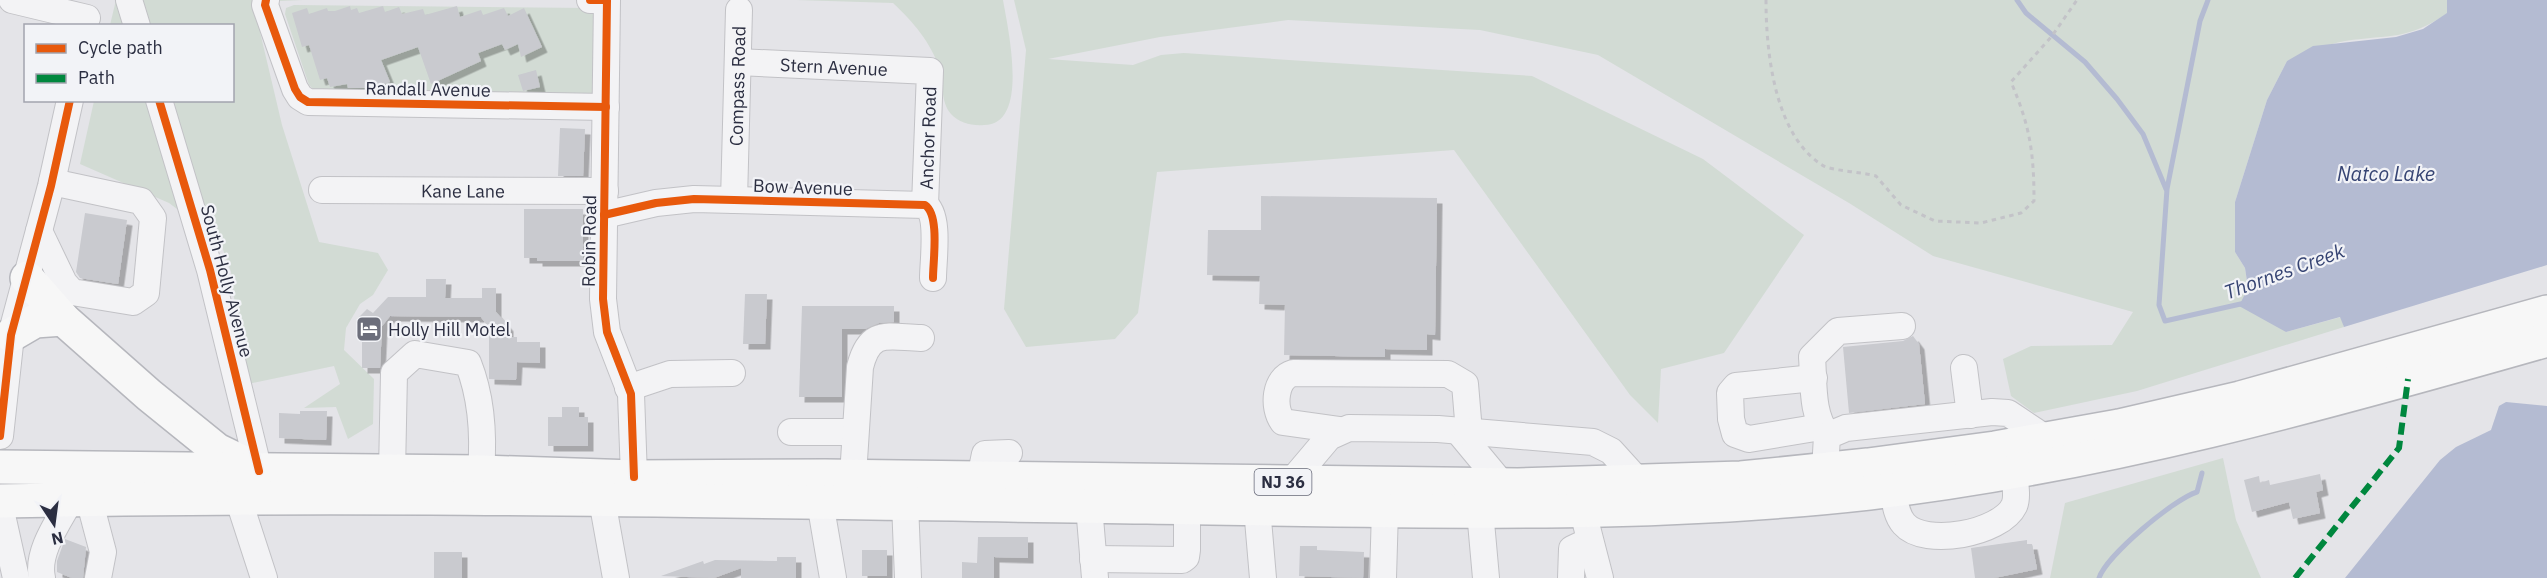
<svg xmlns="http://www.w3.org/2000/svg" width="2547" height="578" font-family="'IBM Plex Sans',sans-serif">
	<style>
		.green { fill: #d2dbd4 }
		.water { fill: #b4bbd2 }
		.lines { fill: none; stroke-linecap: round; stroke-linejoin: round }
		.stream { stroke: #b4bbd2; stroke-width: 5 }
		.building { fill: #c9cacf; filter: url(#shadow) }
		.minor-casing { stroke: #c2c2c6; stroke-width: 28 }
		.highway-casing { stroke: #b6b7bd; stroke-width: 36 }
		.path { stroke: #c3c3c8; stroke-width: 3; stroke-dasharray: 4.5 4.5; stroke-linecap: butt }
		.minor { stroke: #f3f3f5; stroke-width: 26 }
		.highway { stroke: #f7f7f7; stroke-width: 33 }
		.quiet { stroke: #00873e; stroke-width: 6; stroke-dasharray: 12 6; stroke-linecap: butt }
		.cycleway-casing { stroke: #f2f3f7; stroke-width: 11 }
		.cycleway { stroke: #e8590c; stroke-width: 8 }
		.labels { text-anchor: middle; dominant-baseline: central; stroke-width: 4.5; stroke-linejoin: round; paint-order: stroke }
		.shield { fill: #f2f3f7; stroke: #676978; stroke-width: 1.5 }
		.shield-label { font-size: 16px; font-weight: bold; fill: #2b2e41 }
		.street-label { font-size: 18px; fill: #2b2e41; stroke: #f2f3f7 }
		.poi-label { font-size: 18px; fill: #2b2e41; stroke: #f2f3f7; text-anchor: start }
		.water-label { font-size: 20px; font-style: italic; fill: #364473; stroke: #f2f3f7 }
	</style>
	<defs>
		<filter id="shadow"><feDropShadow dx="5.5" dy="5.5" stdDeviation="0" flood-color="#0004"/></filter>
	</defs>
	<rect width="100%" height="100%" fill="#e4e4e8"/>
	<g class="green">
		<polygon points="116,0 303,0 279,1 260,32 282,125 319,242 378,253 388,270 373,295 360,304 346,328 344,350 374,379 373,424 348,439 336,407 304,408 340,384 334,366 248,384 240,348 231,272 220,241 169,203 80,164 94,101 232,100 232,26 110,25"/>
		<path d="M796,0h207c5,29 27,125 -19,125 -12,1 -25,-2 -33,-11 -11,-13 -7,-30 -11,-44 -9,-28 -27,-48 -47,-67z"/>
		<path d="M1014,0h1433l1,13c-43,28 -56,21 -103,28 -19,3 -39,13 -58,20l-20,39 -32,102v50l10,16 3,21 38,43 55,-15 3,10 -207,64 -103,22 -23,-17 -8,-37 28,-13 81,-1 21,-33 -200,-56 -84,-53 -251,-148 -118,-25 -192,-10 -128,17 -112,22 85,6 28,-10 23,-2 348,23 171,83 101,76 -80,118 -63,16 -3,54 -28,-28 -176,-245 -297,22 -19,141 -23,26 -89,8 -22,-38 22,-259z"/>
		<polygon points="294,5 590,8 595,12 593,94 315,91 309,85 285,14 286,8"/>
		<polygon points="2223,458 2236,520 2261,578 2050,578 2065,503"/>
	</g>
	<g class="water">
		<polygon points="2447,0 2547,0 2547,265 2344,327 2340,317 2286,332 2239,306 2248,288 2245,268 2235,252 2235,202 2267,100 2287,61 2313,46 2396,37 2423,29 2447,13"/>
		<polygon points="2506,402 2547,406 2547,578 2345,578 2440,460 2456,447 2491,430 2499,406"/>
	</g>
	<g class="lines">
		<g class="stream">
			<polyline points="2017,0 2026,13 2085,62 2117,99 2143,134 2166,189"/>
			<polyline points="2208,0 2200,21 2167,189 2159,305 2165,321 2245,303"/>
			<path d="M2099,578c8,-23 75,-79 98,-86l5,-19"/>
		</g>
	</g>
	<g class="building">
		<polygon points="350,6 351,10 357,8 359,13 383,6 385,12 399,7 402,14 423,9 425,15 457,6 460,17 481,10 483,15 504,8 508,16 524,8 542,47 521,57 518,44 505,50 502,44 478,53 481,61 431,84 418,47 381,60 390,82 374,88 348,88 347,84 330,87 327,78 320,80 309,45 302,47 292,13 307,8 309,14 327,8 328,11 335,11"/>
		<polygon points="536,70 540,87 523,91 518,75"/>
		<polygon points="560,128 585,129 583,176 558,176"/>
		<polygon points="1261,196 1437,198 1435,335 1427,334 1427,350 1385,349 1385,357 1284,355 1285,305 1259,304 1260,276 1207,275 1208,230 1261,230"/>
		<polygon points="524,209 583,209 583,261 537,261 537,258 524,258"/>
		<polygon points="85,213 127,220 118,284 80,278 76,272"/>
		<polygon points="426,279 446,279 445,298 482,298 482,288 496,288 496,312 508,326 508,337 517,337 517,342 540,342 540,363 517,362 516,380 489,379 489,328 481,317 390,316 382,326 380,368 362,368 362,331 357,331 357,319 367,309 373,313 388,297 426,297"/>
		<polygon points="745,294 767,294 765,344 743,344"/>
		<polygon points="802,306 894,306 894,322 879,323 865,329 842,329 842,397 799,397"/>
		<polygon points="1913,336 1919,344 1925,404 1849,413 1843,347 1903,341"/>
		<polygon points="562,407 579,407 579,417 588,417 588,446 548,446 548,417 562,417"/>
		<polygon points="300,411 327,411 326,440 279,438 279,413 300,414"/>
		<polygon points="2320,474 2323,490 2316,492 2320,513 2293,519 2289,502 2252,512 2244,480 2259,476 2260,483 2269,480 2270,485"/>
		<polygon points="978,537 1028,537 1028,558 994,557 994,578 962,578 962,562 977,563"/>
		<polygon points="65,539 86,547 83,578 72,578 57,572 57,561"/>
		<polygon points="2027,540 2027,544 2032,544 2037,569 1994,578 1975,578 1971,548"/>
		<polygon points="1300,546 1317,546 1317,550 1364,552 1363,578 1299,576"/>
		<rect x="862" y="550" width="25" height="26"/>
		<rect x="434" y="552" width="28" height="26"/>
		<polygon points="777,557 796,557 796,578 741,578 741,568 714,578 661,576 703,561 704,564 715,560 777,561"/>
	</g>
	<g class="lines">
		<defs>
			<g id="minor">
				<polyline points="12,0 87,18"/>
				<polyline points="129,0 137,26"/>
				<polyline points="266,0 265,5 295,89 300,97 308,102 606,107"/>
				<polyline points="590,0 607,0 603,299 607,332 631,394 634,477"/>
				<path id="s1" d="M738,62l192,9 -5,134"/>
				<polyline points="159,100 210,270 259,471"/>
				<path id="s2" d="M322,190l283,1"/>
				<path id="s3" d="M734,200l5,-190"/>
				<path d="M604,215l52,-12 38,-4 231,6c15,10 8,56 8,73"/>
				<polyline points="39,231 64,283 72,292 133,302 146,293 153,218 141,201 52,182"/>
				<polyline points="1964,368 1970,415"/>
				<polyline points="1814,378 1736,386 1730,393 1731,419 1735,434 1749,439 1821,427"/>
				<polyline points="628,388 670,374 732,373"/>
				<path d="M1340,430l-57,-8c-11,-15 -8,-44 10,-49l155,1 17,10 4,48"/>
				<polyline points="1458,431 1502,484"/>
				<polyline points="791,432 855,432"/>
				<path d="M1828,435c-17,-19 -14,-53 -16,-78l26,-26 64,-5"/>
				<polyline points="0,436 11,335 51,186 70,100"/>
				<polyline points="1825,470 1827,436 1846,428 1992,412 2008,413 2047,439"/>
				<path d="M392,472l2,-99 21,-19 53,9c14,35 16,71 13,109"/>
				<path d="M853,476l7,-109c10,-39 27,-30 61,-29"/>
				<polyline points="980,478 985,454 1009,453"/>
				<polyline points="1291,482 1329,437 1349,428 1438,429 1593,442 1611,451 1640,483"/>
				<path d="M1893,489c2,13 3,26 11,35 21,24 97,9 110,-18 4,-8 1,-24 0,-33"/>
				<polyline points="238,498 264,578"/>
				<polyline points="89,499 103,552 98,578"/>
				<polyline points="602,500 616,578"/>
				<polyline points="820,502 833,578"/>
				<polyline points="905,503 908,578"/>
				<polyline points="0,506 16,578"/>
				<polyline points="1089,506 1095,578"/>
				<polyline points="1257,508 1263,578"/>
				<polyline points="1480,511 1486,578"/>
				<polyline points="1583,512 1600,578"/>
				<polyline points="1093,559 1182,560 1186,557 1187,550 1187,507"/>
				<path d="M42,578c-6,-26 17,-57 29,-79"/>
				<polyline points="1383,578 1385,510"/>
				<polyline points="1571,578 1572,549 1589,541"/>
			</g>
			<g id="highway">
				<polyline points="27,278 63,319 149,395 217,450 252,467"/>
				<polyline points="11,335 35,321 63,319"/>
				<polyline points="0,467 481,472 634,477 825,476 1518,485 1741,478 1868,465 1995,448 2119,426 2240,398 2547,312"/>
				<path d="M0,501c382,-8 765,1 1147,6 241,3 482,13 722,-14 232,-27 454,-89 678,-153"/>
			</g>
		</defs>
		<use href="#minor" class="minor-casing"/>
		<use href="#highway" class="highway-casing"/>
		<path class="path" d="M1766,0c0,51 8,134 56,165 9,6 41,7 54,11l25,29 34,16 46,2 40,-10 13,-12c0,-48 -4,-75 -23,-119l41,-46 25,-36"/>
		<use href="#minor" class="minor"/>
		<use href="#highway" class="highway"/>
		<polyline class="quiet" points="2295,578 2399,448 2408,379"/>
		<defs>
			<g id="cycleway">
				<polyline points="266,0 265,5 295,89 300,97 308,102 606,107"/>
				<polyline points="590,0 607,0 603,299 607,332 631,394 634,477"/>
				<polyline points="159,100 210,270 259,471"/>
				<path d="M604,215l52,-12 38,-4 231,6c15,10 8,56 8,73"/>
				<polyline points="0,436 11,335 51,186 70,100"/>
			</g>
		</defs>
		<use href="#cycleway" class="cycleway-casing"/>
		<use href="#cycleway" class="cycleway"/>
	</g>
	<defs>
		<symbol id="hotel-square" viewBox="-11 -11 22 22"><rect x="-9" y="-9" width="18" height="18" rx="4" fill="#6c6e7b" stroke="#f2f3f7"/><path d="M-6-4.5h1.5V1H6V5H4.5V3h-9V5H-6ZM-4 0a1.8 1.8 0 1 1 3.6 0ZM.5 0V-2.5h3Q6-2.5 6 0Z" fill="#fff"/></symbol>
	</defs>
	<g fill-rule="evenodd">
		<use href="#hotel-square" x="354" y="314" width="30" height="30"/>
	</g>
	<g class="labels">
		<rect class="shield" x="1254.5" y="469" width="57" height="26" rx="4.5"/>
		<g class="shield-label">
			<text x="1283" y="482">NJ 36</text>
		</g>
		<g class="street-label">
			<text stroke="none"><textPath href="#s1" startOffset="96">Stern Avenue</textPath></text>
			<text stroke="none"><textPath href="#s3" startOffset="114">Compass Road</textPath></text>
			<text transform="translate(428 89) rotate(1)">Randall Avenue</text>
			<text transform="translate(928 138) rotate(-88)">Anchor Road</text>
			<text transform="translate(803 187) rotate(2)">Bow Avenue</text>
			<text stroke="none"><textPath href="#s2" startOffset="141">Kane Lane</textPath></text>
			<text transform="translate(589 241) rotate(-89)">Robin Road</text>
			<text transform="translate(227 281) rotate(75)">South Holly Avenue</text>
		</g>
		<g class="poi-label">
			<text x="388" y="329">Holly Hill Motel</text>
		</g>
		<g class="water-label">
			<text x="2386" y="173">Natco Lake</text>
			<text transform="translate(2284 271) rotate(-20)">Thornes Creek</text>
		</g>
	</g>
	<rect x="24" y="24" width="210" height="78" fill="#f2f3f7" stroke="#a2a4ae" stroke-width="1.5"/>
	<rect x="36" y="44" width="30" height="9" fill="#e8590c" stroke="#a2a4ae" stroke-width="1.5"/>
	<text x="78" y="54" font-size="18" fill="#2b2e41">Cycle path</text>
	<rect x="36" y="74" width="30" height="9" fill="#00873e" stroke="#a2a4ae" stroke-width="1.5"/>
	<text x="78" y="84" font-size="18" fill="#2b2e41">Path</text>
	<g transform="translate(54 524) rotate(167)" stroke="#f2f3f7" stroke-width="4.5" paint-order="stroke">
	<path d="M0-4.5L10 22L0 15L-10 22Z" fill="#2b2e41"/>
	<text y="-9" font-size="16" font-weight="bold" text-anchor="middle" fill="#2b2e41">N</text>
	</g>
</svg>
